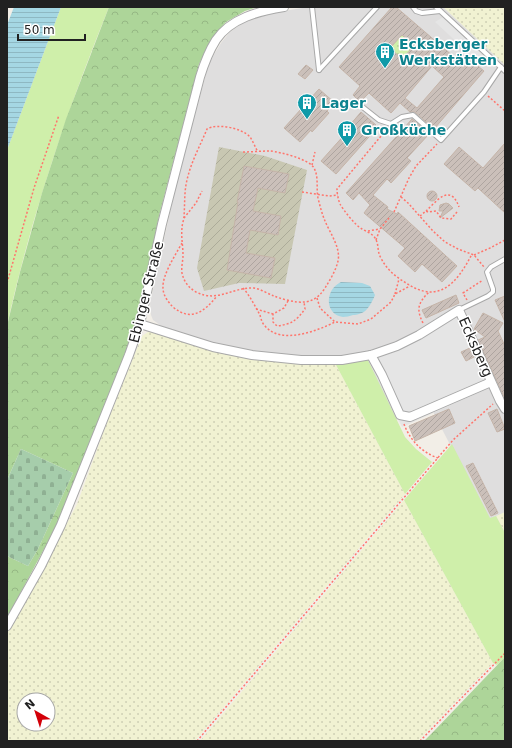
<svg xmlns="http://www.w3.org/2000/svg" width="512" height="748" font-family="'DejaVu Sans',sans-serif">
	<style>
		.residential { fill: #dfdede }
		.construction { fill: url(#construction-furrows) }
		.farmland { fill: url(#farmland-dots); fill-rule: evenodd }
		.grass { fill: #cfefaa }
		.forest { fill: url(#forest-crowns) }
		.cemetery { fill: url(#cemetery-stones) }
		.garden { fill: url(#garden-dots) }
		.parking { fill: #e5e5e5 }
		.water { fill: url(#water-rules) }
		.building { fill: url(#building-hatch); stroke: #c5b4a8; fill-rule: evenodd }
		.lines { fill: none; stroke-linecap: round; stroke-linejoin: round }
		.service-casing { stroke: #a8a8a8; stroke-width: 6 }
		.minor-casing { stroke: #a8a8a8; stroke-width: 10 }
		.path { stroke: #ff756c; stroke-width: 1.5; stroke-dasharray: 2 2; stroke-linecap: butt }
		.service { stroke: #fff; stroke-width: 4 }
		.minor { stroke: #fff; stroke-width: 8 }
		.labels { text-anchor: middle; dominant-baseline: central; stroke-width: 3; stroke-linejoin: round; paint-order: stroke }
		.culture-label { font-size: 14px; font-weight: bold; fill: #0d838f; stroke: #fff; text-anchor: start }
		.street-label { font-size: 14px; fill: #212121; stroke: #fff }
	</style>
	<defs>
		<pattern id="construction-furrows" width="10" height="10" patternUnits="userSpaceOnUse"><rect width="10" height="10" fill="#c8c7b2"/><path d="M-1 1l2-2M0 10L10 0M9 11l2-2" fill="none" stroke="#acab99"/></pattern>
		<pattern id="farmland-dots" width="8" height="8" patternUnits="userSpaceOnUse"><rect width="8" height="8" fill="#f1f2d2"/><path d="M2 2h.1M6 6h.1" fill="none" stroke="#cecfb4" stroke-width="1.8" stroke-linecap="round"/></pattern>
		<pattern id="forest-crowns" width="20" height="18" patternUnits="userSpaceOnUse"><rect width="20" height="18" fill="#add599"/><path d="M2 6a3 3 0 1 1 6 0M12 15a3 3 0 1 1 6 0" fill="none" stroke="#95b784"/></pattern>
		<pattern id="cemetery-stones" width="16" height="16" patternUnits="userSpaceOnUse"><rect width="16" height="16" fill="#a6cdab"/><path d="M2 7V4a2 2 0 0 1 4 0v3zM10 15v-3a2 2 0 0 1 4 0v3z" fill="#8fb093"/></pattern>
		<pattern id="garden-dots" width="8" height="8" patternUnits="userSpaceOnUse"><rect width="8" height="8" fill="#cfefaa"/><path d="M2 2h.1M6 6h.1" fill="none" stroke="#b1cd92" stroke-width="1.8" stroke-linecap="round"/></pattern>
		<pattern id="water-rules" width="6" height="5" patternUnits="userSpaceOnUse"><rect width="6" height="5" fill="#a5d7e3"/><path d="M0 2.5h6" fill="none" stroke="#8eb8c2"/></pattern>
		<pattern id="building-hatch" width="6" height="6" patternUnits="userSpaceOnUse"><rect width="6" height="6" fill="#cbc0ba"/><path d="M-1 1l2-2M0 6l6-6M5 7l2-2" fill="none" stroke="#aea5a0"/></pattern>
	</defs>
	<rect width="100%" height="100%" fill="#f2eee7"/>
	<polygon class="residential" points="309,7 505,7 505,540 501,543 430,406 393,421 362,353 338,356 305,358 253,352 214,345 169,330 160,325 153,320 151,315 150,303 177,181 209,63 221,43 230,32 244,22 277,12"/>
	<polygon class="construction" points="219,147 265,156 307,170 285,284 239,283 204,291 197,268"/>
	<g class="farmland">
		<polygon points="443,7 505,7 505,65"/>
		<path d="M151,330l96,28 62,6 26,-1 70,131 -210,247h-188v-108l43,-77 27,-52 31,-84 34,-84zM24,700h24v24h-24z"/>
		<polygon points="404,500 493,663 418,741 200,741"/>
		<polygon points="505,512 505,533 496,516"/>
	</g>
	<g class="grass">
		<path d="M61,7h48c-42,104 -78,209 -102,319v-176z"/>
		<polygon points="367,358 405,437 416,449 432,462 405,494 335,363"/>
		<polygon points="452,444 490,518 496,516 505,533 505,657 497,665 493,663 404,500"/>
	</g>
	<g class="forest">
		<polygon points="109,7 258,7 245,11 226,22 213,37 199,64 159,216 138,318 128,350 58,523 7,618 7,556 28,566 38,549 73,473 21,449 7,480 7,326 20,272 42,193 66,119"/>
		<polygon points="505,657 505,741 424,741 434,731"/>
	</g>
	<polygon class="cemetery" points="21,449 73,473 38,549 28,566 7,556 7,480"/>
	<polygon class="garden" points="402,35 416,48 402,59 390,48"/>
	<g class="parking">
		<polygon points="443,17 483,53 476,60 435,22"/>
		<polygon points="457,315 491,387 402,427 367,358"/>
	</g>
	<g class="water">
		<polygon points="14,7 61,7 7,150 7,25"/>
		<path d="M341,282l21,1 8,3 5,9c-2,5 -5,11 -8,14 -3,4 -10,6 -14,6 -3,1 -7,2 -10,2 -18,-2 -19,-27 -2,-35z"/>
	</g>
	<g class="building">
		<path d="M392,7h4l65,56 6,-6 17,14 -50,58 -19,-17h-5l-10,-9 -9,10 -22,-20 -9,9 -7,-7 7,-9 -21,-19zM402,35l12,11 -12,13 -12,-11zM432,66l12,11 -27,31 -12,-10z"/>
		<polygon points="306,65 313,70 305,79 298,74"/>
		<polygon points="319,89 335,103 327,111 329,113 312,132 311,130 300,142 284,128"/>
		<polygon points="361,112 376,125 374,127 376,129 336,174 321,161 346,133 344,132"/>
		<polygon points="412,119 429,134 407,158 411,161 391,183 387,179 373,195 388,207 387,209 397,214 398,212 457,266 442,282 422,264 415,272 398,256 405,248 364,213 370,205 359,193 353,200 346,193"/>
		<polygon points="505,143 505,213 478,188 475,191 444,164 459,147 483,168"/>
		<polygon points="244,166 289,174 285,193 258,188 253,211 281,216 278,235 250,230 246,253 275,258 271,278 227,270 238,202 237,202"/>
		<circle cx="432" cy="196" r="5"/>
		<polygon points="446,203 449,204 453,208 440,218 443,211 439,211 440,205"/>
		<polygon points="456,295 459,303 426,318 422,310"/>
		<polygon points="505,296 505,322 495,300"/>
		<polygon points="483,313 503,323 498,331 505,346 505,399 478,340 485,337 474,329"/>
		<polygon points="470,348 474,357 466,361 461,352"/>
		<polygon points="449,409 455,423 415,441 409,426"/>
		<polygon points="497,409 505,429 497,432 488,413"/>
		<polygon points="473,463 498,513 491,516 466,466"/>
	</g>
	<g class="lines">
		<defs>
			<g id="service">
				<polyline points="312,7 319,70"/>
				<polyline points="413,7 416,11 422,13 440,11"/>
				<polyline points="436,7 505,71"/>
				<polyline points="319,70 377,7"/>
				<polyline points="360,105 379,120 391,124 402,117 413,115 441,140 484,92 501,67"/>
				<polyline points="459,310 488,296 493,292 493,289 487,272 491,267 505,259"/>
			</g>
			<g id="minor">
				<polyline points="140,324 213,347 252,355 301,360 342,360 371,355 397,346 419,335 459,310 500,401 505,409"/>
				<polyline points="371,355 382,375 400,415 410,417 491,382"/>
				<path d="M7,626l34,-60 20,-41 68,-170 11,-31 22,-100 38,-147c4,-13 9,-26 16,-37 15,-22 43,-29 68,-33"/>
			</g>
		</defs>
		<use href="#service" class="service-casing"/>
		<use href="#minor" class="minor-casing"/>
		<g class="path">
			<polyline points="488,96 505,111"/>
			<path d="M386,130l-49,59c0,4 1,10 3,15 4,7 15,21 22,25 5,3 12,5 14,11 3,5 1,12 5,18 5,11 15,19 25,25 33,22 51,0 66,-29"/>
			<path d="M243,152c9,0 18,-1 27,-1 10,1 39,8 44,17 5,9 2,20 4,30 2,8 4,16 7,23 5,12 16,27 13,40 -2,9 -8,19 -13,27 -7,11 -15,15 -28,14 -7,-1 -16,-3 -23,-6 -6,-2 -13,-7 -20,-8 -22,-1 -36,15 -58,4 -7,-4 -12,-10 -14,-19 -1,-5 1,-12 1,-18 0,-9 -2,-18 -1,-27 0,-4 2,-8 2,-12 1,-12 0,-24 3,-36 4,-18 13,-34 20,-51 10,-6 35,-1 43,8 3,4 5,10 8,15"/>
			<polyline points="312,165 315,152"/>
			<polyline points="302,192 329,196 338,195"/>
			<polyline points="401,197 408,203 433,231 445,242 458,249 474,255 484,267"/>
			<path d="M426,211c10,-9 24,-29 33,-4"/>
			<polyline points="394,212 409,178 416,166 437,144"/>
			<polyline points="420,216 426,211 428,212 436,211 441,218 451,219 457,212"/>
			<polyline points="184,218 196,203 202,191"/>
			<polyline points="368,231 380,229"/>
			<polyline points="376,240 380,229 389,218"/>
			<path d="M182,243c-6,11 -20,32 -19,45 0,7 5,14 10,19 18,15 31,5 44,-11"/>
			<polyline points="474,255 490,248 505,240"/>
			<polyline points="7,283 34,188 59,115"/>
			<path d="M243,288c7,8 12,18 17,27 1,4 2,8 5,11 16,19 52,5 70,-4"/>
			<polyline points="395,294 399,279"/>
			<polyline points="317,298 320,308 335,322 358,324 371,319 391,302 395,294 410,286"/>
			<polyline points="467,300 463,293 483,280"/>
			<path d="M288,301l-4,7 -11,6v8l4,4c15,-2 19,-5 28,-17l-1,-7"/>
			<polyline points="256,309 273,314"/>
			<path d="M423,323c-7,-14 -5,-20 6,-31"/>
			<path d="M404,424c6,16 17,28 34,34"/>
			<polyline points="197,741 453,440 493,404"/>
			<polyline points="420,741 505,653"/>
		</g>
		<use href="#service" class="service"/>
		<use href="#minor" class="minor"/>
	</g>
	<defs>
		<symbol id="building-pin" viewBox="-11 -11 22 30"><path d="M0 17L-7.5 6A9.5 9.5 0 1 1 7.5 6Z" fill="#0f9aa8" stroke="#fff"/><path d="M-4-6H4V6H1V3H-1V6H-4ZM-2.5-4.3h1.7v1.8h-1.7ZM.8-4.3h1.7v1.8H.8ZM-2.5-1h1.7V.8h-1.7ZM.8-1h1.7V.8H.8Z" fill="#fff"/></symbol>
	</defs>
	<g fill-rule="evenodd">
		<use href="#building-pin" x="374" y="41" width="22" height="30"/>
		<use href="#building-pin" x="296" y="92" width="22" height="30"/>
		<use href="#building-pin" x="336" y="119" width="22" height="30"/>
	</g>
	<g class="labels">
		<g class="culture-label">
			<text x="399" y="44">Ecksberger<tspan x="399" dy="16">Werkstätten</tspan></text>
			<text x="321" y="103">Lager</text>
			<text x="361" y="130">Großküche</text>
		</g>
		<g class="street-label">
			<text transform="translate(146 292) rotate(-76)">Ebinger Straße</text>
			<text transform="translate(476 347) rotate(66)">Ecksberg</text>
		</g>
	</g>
	<rect width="512" height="748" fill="none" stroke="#212121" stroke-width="16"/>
	<g transform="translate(36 712) rotate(321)"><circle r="19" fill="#ffffff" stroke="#a6a6a6"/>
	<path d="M0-3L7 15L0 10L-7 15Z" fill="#d30009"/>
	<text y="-6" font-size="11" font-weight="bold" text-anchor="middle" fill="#212121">N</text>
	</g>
	<path d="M18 34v6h67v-6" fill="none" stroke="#212121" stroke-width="2"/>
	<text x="24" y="34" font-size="12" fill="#212121" stroke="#ffffff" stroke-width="3" paint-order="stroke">50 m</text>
</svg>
